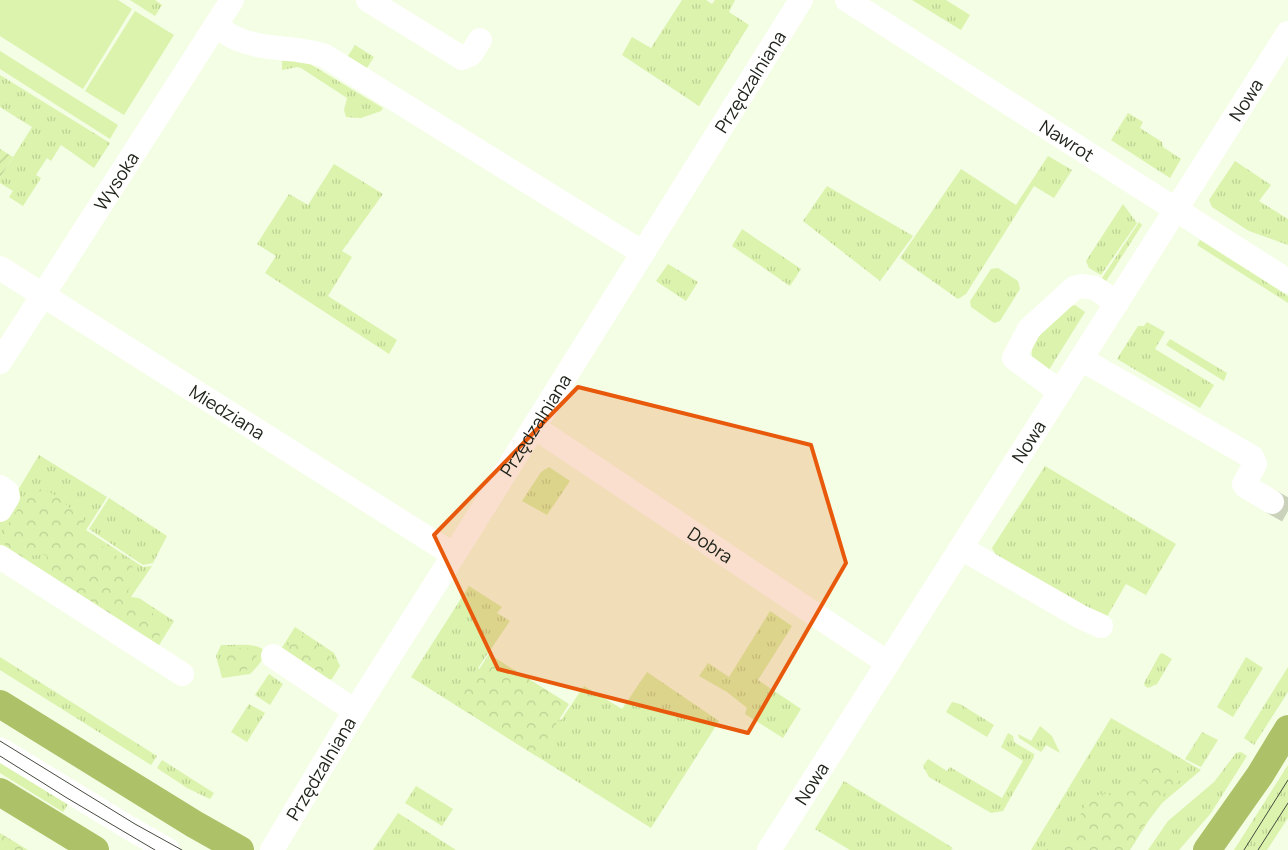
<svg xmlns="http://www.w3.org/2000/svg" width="1288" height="850" font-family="Manrope,sans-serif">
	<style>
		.grass { fill: url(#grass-tufts) }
		.forest { fill: url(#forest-crowns) }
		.garden { fill: url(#garden-furrows) }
		.pitch { fill: #dbf3ad }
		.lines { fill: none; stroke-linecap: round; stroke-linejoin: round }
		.minor-tunnel { stroke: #cad2bc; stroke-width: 24; stroke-dasharray: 24 12; stroke-linecap: butt }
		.minor { stroke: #fff; stroke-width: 24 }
		.major { stroke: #adc169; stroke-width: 28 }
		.tram { stroke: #464b3f; stroke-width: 1 }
		.marked { fill: #e8590c; fill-opacity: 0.2; stroke: #e8590c; stroke-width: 4; stroke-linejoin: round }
		.labels { text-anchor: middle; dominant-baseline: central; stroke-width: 4.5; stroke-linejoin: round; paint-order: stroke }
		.street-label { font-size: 18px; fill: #20241b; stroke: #fff }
	</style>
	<defs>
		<pattern id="grass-tufts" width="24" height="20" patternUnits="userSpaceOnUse" patternTransform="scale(1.25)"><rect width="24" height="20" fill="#dbf3ad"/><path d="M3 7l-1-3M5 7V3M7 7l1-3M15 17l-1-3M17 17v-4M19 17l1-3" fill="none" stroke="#bcd094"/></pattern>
		<pattern id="forest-crowns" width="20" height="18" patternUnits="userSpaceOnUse" patternTransform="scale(1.25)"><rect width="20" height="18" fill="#dbf3ad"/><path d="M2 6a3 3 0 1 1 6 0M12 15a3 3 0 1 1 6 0" fill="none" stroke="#bcd094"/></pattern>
		<pattern id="garden-furrows" width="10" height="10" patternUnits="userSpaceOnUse" patternTransform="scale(1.25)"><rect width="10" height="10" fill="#dbf3ad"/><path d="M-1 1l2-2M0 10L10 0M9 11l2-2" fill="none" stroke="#bcd094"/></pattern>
	</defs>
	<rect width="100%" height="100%" fill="#f4fee4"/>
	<g class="grass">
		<polygon points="130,0 155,0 162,5 155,16"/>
		<polygon points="682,0 706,0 712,4 715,0 735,0 729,12 749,25 699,106 622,55 632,37 651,48"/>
		<polygon points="912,0 946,0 970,15 961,30"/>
		<polygon points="355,45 374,57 363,74 344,62"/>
		<polygon points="298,59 305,61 383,108 381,111 361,118 346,117 344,110 347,98 301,68 297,67 282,70 282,61"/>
		<polygon points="0,75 110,143 94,168 61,145 51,161 47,158 36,175 41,178 23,206 9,197 13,191 0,183 0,178 32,127 0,107"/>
		<polygon points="1128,113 1143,122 1140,128 1162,142 1163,147 1181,159 1170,178 1111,140"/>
		<polygon points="1048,156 1072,170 1054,198 1034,186 966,294 958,299 900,258 961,169 1016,205"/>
		<polygon points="1235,161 1271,185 1259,201 1288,219 1288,245 1249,231 1212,207 1209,200"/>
		<polygon points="334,164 383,194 342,251 352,257 328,296 397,340 389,354 265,273 276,256 257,244 289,194 308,205"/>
		<polygon points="827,186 913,236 880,281 803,221"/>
		<polygon points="1123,204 1137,223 1101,275 1089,268 1086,261"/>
		<polygon points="1139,222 1142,225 1103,286 1098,284"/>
		<polygon points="742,229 801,269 790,286 732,246"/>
		<polygon points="1200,240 1288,296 1288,303 1197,245"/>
		<polygon points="668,264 698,282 686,301 656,281"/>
		<polygon points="998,268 1018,281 1020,289 1000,321 994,323 971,307 970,301 991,269"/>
		<path d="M1075,305l10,7 -38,61c-4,-4 -11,-9 -14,-14 -8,-16 24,-41 34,-52z"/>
		<polygon points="1147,322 1165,332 1155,349 1214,385 1200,408 1117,359 1138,326 1144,326"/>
		<polygon points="1170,339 1227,373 1224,381 1166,345"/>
		<polygon points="39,455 107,497 86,530 143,567 152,566 131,597 139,598 174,621 156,650 0,550 0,520"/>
		<polygon points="1045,466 1176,544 1146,595 1126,584 1105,620 996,555 992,548"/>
		<polygon points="549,467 570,481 547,515 522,501 541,472"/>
		<polygon points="109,498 167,536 153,563 143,565 89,529"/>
		<polygon points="469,586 502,607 497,613 510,621 478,668 561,720 584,686 622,709 647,672 719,721 651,828 411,677"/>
		<polygon points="770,611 792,626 758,680 801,709 783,738 745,714 747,708 727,692 699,676 708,663 729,677"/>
		<polygon points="295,627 334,653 340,666 332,679 328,680 281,649"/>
		<path d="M221,645c25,0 64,-5 29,29l-28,4 -6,-22z"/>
		<polygon points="1162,653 1172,659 1170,662 1157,684 1148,688 1145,686 1144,683 1160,654"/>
		<polygon points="0,657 157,756 151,765 0,670"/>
		<polygon points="1246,657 1263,668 1233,717 1217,707"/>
		<polygon points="1288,667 1288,692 1254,745 1244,738"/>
		<polygon points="269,674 283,684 270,705 255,695"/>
		<polygon points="952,702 960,704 994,725 987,737 946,712"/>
		<polygon points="249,704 265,713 247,742 231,732"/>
		<polygon points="1111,718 1201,770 1162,803 1149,820 1130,850 1031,850"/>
		<polygon points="1040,726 1052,736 1060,753 1046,745 1041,752 1019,738 1018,734 1031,741"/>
		<polygon points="1202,732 1218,740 1201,767 1185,759"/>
		<polygon points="1008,733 1013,736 1014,742 1034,754 1034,757 1003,811 991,813 929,777 923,766 928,759 947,771 950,767 1002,798 1023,761 1001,747"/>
		<polygon points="1241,752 1247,756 1211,813 1179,850 1148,850 1168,821 1214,782 1236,753"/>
		<polygon points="0,760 69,803 63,812 0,773"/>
		<polygon points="162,760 214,793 210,799 187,788 157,768"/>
		<polygon points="1288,765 1288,818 1267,850 1234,850"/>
		<polygon points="844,781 953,848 951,850 850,850 815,829"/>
		<polygon points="416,786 453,809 442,826 405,803"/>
		<polygon points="398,813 456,850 373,850"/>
	</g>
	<g class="forest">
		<polygon points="43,489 59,497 70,508 83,515 85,535 133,567 136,581 128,590 131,600 165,621 160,635 154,644 49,577 44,567 47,556 42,554 18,558 5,547 5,529 14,514 18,509 25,494"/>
		<path d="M297,632l32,22 2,5 -2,11 -5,4 -10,-3 -26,-17c-1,-10 2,-15 9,-22z"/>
		<polygon points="228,647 252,649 258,654 246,671 235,673 224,673 219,660 223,651"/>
		<polygon points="489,654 569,704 536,756 456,705"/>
		<polygon points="1163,763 1173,764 1183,778 1164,794 1129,850 1046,850 1073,832 1086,802 1100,794 1135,791 1152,765"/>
		<polygon points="0,833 28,850 0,850"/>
	</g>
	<polygon class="garden" points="0,149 13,157 0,178"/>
	<g class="pitch">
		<polygon points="0,0 118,0 132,9 83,89 0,36"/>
		<polygon points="135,11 174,35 124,115 85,91"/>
		<polygon points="0,51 118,125 110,139 0,69"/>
	</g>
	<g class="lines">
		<polyline class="minor-tunnel" points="1272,502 1288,511"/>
		<g class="minor">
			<polyline points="368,0 462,58 471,54 480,40"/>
			<path id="s1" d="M847,0l441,281"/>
			<path d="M216,26c7,5 15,11 24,14 27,11 58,6 85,16l318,197"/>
			<path id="s2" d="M0,268l454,287"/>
			<polyline points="1081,359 1252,457 1255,464 1244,484 1245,486 1272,502"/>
			<path id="s3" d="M0,362l232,-362"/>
			<polyline points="1060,392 1014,358 1029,329 1074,288 1081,286 1095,288 1117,303"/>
			<path id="s4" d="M534,427l354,236"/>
			<polyline points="0,487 7,492 8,497 0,510"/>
			<polyline points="961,548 1081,617 1101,626"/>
			<polyline points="0,557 182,674"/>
			<polyline points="273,656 355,711"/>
			<polyline points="0,749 131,829 168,850"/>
			<path id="s5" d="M272,850l83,-139 112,-177 334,-534"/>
			<path id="s6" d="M769,850l519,-817"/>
		</g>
		<g class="major">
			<polyline points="0,704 194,824 240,850"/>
			<polyline points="0,792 95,850"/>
			<polyline points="1207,850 1260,775 1288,729"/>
		</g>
		<g class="tram">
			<polyline points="0,741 135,824 182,850"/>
			<polyline points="0,756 67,798 155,850"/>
			<polyline points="1244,850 1288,780"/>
			<polyline points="1258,850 1288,803"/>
		</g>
	</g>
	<path class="marked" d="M578,387l233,58 35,118 -98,170 -250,-64 -64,-134z"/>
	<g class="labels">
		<g class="street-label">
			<text stroke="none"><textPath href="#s5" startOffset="905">Przędzalniana</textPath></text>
			<text stroke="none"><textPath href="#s6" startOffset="889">Nowa</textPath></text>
			<text stroke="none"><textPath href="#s1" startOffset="261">Nawrot</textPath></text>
			<text stroke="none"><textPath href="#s3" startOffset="215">Wysoka</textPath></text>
			<text stroke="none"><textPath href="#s2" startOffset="269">Miedziana</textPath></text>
			<text stroke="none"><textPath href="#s5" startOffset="500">Przędzalniana</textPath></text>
			<text stroke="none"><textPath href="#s6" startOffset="484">Nowa</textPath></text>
			<text stroke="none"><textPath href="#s4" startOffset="212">Dobra</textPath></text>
			<text stroke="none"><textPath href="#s5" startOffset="95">Przędzalniana</textPath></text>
			<text stroke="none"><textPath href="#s6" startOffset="79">Nowa</textPath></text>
		</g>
	</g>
</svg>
